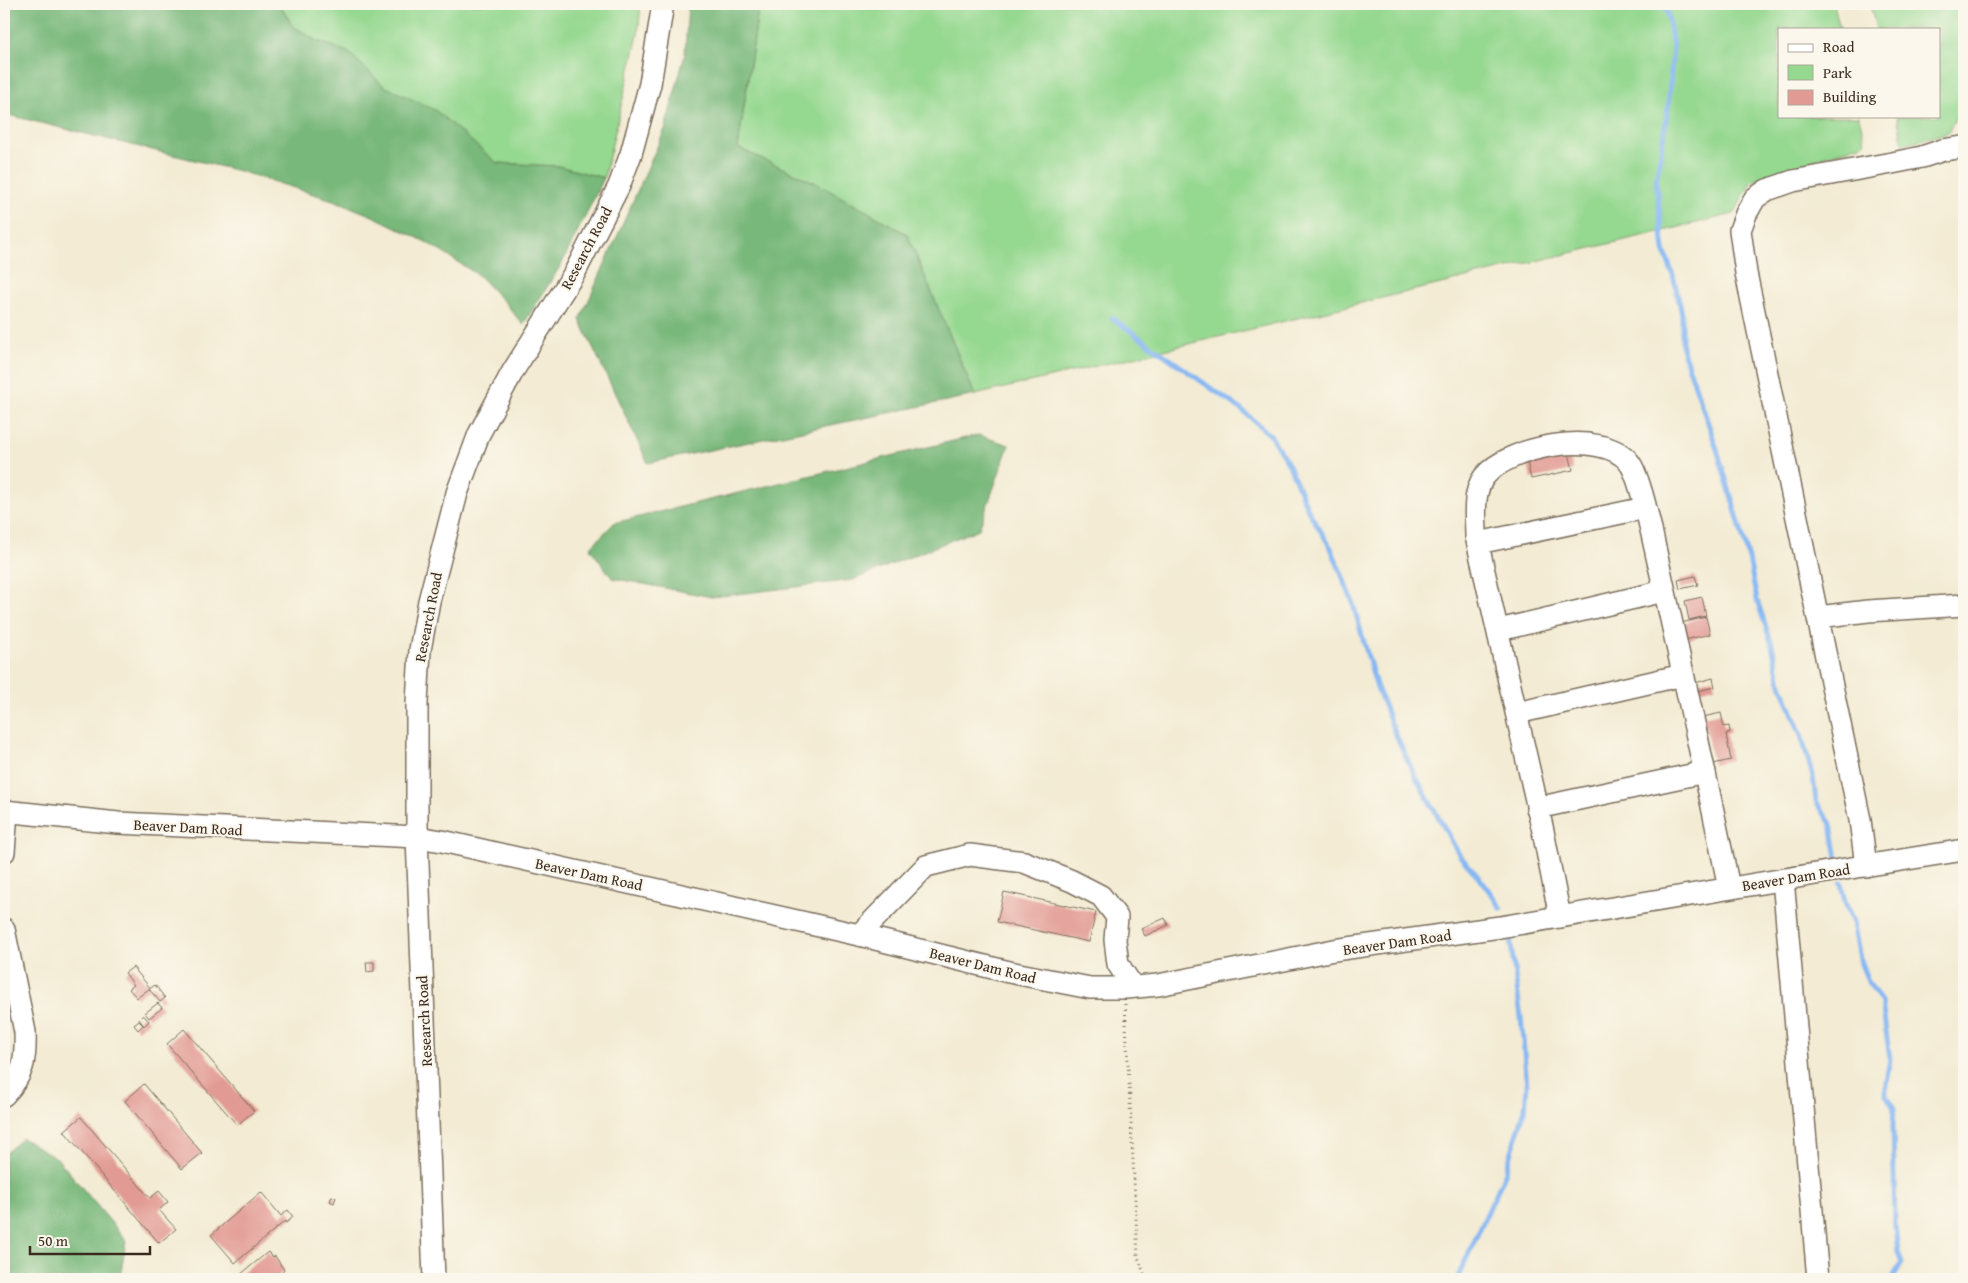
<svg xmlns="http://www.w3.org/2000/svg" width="1968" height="1283" font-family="'Gentium Book Plus',serif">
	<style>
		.green { fill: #95d890; stroke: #688157 }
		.forest { fill: #78b87a; stroke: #5a714c }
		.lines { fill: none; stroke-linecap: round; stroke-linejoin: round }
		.stream { stroke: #87b8f3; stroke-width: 5 }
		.building { fill: #e29b94 }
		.minor-casing { stroke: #7b6e5d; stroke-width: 24 }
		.path { stroke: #7b6e5d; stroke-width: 3; stroke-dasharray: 1 4; stroke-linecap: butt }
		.minor { stroke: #fff; stroke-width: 21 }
		.labels { text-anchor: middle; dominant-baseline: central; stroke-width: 4.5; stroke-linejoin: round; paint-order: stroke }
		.street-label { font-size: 15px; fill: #3b2a1e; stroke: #fbf7ec }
	</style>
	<rect width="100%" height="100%" fill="#fbf7ec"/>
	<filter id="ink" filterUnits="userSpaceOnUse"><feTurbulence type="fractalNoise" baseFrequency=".02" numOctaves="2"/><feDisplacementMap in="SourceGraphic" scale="10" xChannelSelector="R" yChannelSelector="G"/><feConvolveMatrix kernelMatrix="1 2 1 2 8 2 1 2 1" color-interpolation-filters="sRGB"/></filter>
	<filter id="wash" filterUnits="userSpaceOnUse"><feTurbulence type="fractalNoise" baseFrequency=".0096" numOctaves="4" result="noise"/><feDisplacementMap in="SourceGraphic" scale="20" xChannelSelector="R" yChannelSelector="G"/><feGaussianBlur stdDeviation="1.12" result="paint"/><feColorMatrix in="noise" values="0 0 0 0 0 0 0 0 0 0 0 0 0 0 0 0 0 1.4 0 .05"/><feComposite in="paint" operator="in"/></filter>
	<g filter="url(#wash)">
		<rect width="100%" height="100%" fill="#f3ebd3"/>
		<g class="green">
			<polygon points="279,4 641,4 638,35 604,178 558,166 497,163 435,111 384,86 348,52 315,40 293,26"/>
			<polygon points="759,4 1834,4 1840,29 1779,29 1779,116 1859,116 1865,143 1751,182 1734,214 975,395 907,234 816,183 738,148"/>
			<polygon points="1870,4 1964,4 1964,100 1948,133 1903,144 1897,116 1939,116 1939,29 1876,29"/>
		</g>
		<g class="forest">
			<polygon points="4,4 279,4 293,26 315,40 348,52 384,86 435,110 497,163 558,166 604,178 561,265 523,325 506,304 478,275 426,242 375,217 333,200 239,171 4,114"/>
			<polygon points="688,4 759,4 738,148 816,183 907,234 975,395 648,463 580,320 665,129 685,54"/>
			<polygon points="978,435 1009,445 979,529 853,580 712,597 612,578 590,548 614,523"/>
			<polygon points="22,1138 57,1158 126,1240 120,1279 4,1279 4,1155"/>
		</g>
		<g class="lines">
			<g class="stream">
				<polyline points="1663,4 1668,15 1673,47 1668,108 1656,182 1664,250 1673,275 1682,314 1682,348 1716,446 1737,516 1749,559 1757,600 1772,645 1779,679 1801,735 1813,777 1816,801 1831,824 1837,858"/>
				<polyline points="1112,318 1242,410 1270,435 1289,465 1309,512 1331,548 1352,600 1376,685 1395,733 1414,774 1460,856 1482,881 1501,908"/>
				<polyline points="1841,883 1845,902 1853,922 1861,964 1869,983 1882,1003 1890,1059 1886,1083 1886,1095 1894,1108 1893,1124 1895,1225 1898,1252 1902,1262 1892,1279"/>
				<polyline points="1457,1279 1505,1174 1525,1109 1527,1086 1521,1017 1510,939"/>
			</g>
		</g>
		<g id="blocks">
			<g class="building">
				<polygon points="1569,453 1573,470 1531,479 1527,462"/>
				<polygon points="1695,576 1698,585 1680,589 1678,580"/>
				<polygon points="1702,597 1706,616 1689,620 1685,601"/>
				<polygon points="1706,617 1710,634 1685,640 1681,623"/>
				<polygon points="1713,678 1715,687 1697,691 1695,683"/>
				<polygon points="1721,713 1724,727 1729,726 1730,732 1726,734 1731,760 1713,764 1703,717"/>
				<polygon points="1004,892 1096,912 1089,942 997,922"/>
				<polygon points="1165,918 1168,925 1145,936 1141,929"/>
				<polygon points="366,962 374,962 374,971 367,972"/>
				<polygon points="133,967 150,988 137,998 129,989 134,985 125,973"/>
				<polygon points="155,985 165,998 160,1002 149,989"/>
				<polygon points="158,1003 162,1008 149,1018 145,1013"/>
				<polygon points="143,1015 149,1021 144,1026 139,1019"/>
				<polygon points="139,1021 143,1025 138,1030 134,1025"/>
				<polygon points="184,1029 254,1111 237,1125 167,1044"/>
				<polygon points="144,1084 202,1153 182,1169 125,1101"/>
				<polygon points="81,1117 150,1198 159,1191 168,1202 159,1210 176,1229 159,1243 64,1131"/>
				<polygon points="261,1192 281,1216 288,1210 293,1217 286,1223 285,1221 235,1263 211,1235"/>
				<polygon points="332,1196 336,1197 334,1203 330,1201"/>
				<polygon points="268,1252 273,1257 275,1256 284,1270 276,1279 235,1279"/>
			</g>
		</g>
	</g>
	<g filter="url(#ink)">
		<use href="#blocks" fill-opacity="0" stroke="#7b6e5d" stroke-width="1"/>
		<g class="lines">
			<defs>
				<g id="minor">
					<polyline points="1478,543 1645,508"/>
					<polyline points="1818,617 1868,611 1964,605"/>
					<polyline points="1499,630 1664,591"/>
					<polyline points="1517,713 1683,675"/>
					<polyline points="1537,808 1705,772"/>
					<polyline points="4,811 118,823 417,837 442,841 859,935 1009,972 1090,988 1126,988 1158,985 1334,950 1500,927 1845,869 1964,850"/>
					<polyline points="4,852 7,812"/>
					<polyline points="1866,866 1860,820 1746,273 1740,230 1746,214 1755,198 1767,190 1793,181 1892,163 1922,157 1943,150 1964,147"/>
					<polyline points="1783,879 1818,1279"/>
					<path d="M1560,917l-17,-86 -67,-295c0,-18 -4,-43 8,-59 24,-31 118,-49 145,-15 13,16 26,89 32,112 23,105 47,209 68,314"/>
					<path d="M4,929l21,103c1,27 -1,43 -21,63"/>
					<polyline points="859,935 926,866 970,855 1024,862 1072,881 1101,896 1117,917 1115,940 1118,964 1133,987"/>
					<polyline points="434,1279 417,837 417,703 420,650 429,601 457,493 479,434 513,371 575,272 619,186 631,154 650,84 663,4"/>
				</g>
			</defs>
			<use href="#minor" class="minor-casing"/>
			<polyline class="path" points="1125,1004 1138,1257 1146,1279"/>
			<use href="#minor" class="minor"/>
		</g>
	</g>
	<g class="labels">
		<g class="street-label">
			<text transform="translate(586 248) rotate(-62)">Research Road</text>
			<text transform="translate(428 617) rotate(-79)">Research Road</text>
			<text transform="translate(188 827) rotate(3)">Beaver Dam Road</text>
			<text transform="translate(589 874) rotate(12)">Beaver Dam Road</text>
			<text transform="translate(1796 877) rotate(-9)">Beaver Dam Road</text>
			<text transform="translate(1397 942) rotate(-8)">Beaver Dam Road</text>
			<text transform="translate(983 965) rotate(14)">Beaver Dam Road</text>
			<text transform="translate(424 1021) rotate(-93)">Research Road</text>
		</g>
	</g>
	<rect width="1968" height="1283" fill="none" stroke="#fbf7ec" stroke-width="20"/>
	<rect x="1778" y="28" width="162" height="90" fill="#fbf7ec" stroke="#aea59a"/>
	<rect x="1788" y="44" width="25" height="8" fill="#ffffff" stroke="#aea59a"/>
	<text x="1823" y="52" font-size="15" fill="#3b2a1e">Road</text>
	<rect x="1788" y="65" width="25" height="15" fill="#95d890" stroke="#aea59a"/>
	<text x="1823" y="78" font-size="15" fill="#3b2a1e">Park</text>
	<rect x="1788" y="90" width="25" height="15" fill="#e29b94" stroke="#aea59a"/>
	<text x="1823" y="102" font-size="15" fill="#3b2a1e">Building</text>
	<path d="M30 1246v8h120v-8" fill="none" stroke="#3b2a1e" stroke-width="2.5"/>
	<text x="38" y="1246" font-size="15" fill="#3b2a1e" stroke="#fbf7ec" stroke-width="4" paint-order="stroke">50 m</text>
</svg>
